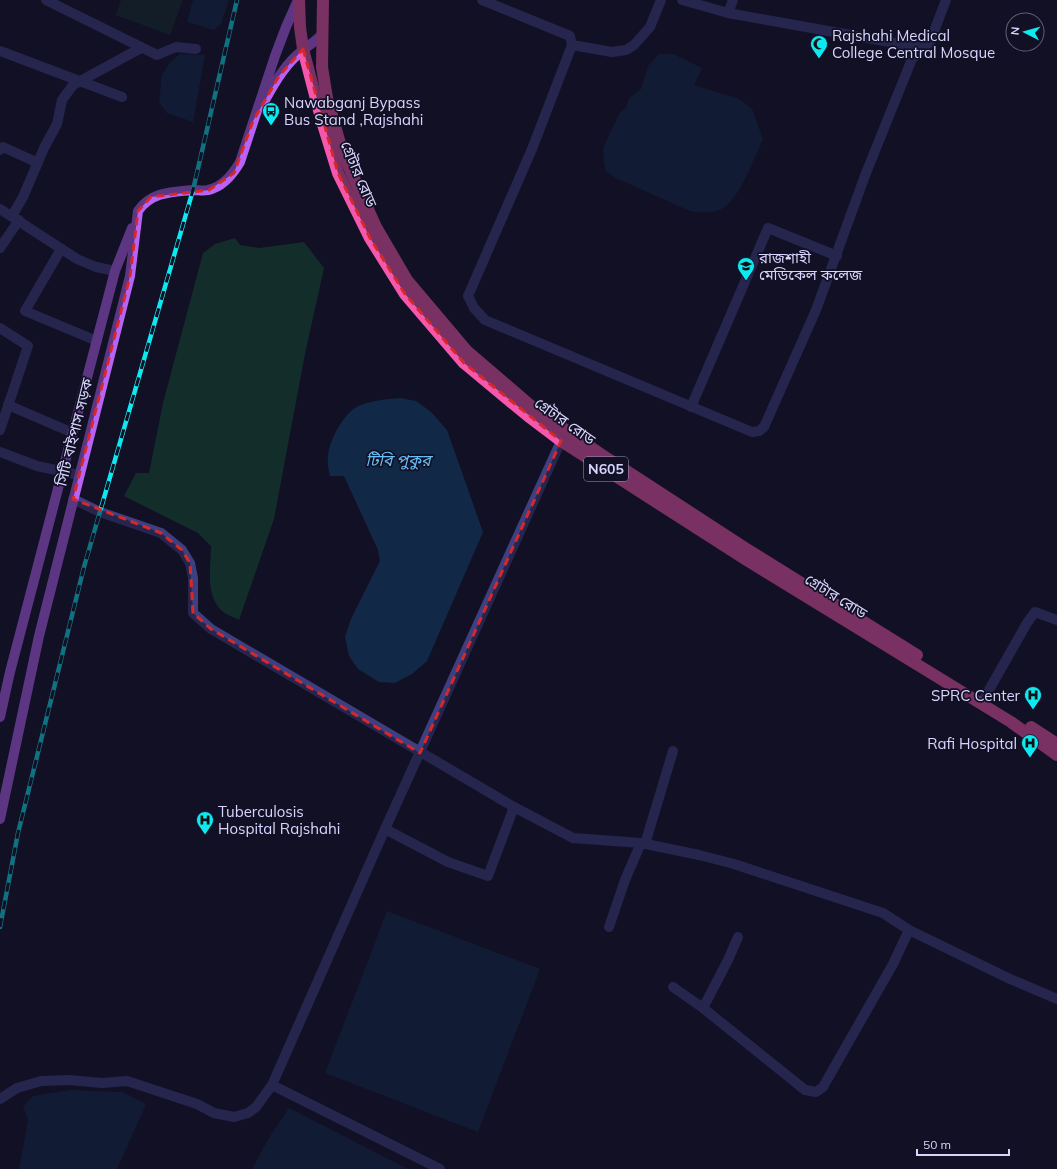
<svg xmlns="http://www.w3.org/2000/svg" width="1057" height="1169" font-family="Mulish,'Noto Sans Bengali',sans-serif">
	<style>
		.green { fill: #132d2b }
		.water { fill: #112947 }
		.lines { fill: none; stroke-linecap: round; stroke-linejoin: round }
		.minor { stroke: #3e3f80; stroke-width: 10 }
		.major { stroke: #b663f6; stroke-width: 10 }
		.highway { stroke: #f557ad; stroke-width: 12 }
		.rail-casing { stroke: #0ee8f0; stroke-width: 4.5 }
		.rail { stroke: #121024; stroke-width: 3; stroke-dasharray: 9; stroke-linecap: butt }
		.marked { fill: none; stroke: #d62828; stroke-width: 3; stroke-dasharray: 8 5; stroke-linejoin: round }
		.labels { text-anchor: middle; dominant-baseline: central; stroke-width: 3.5; stroke-linejoin: round; paint-order: stroke }
		.shield { fill: #121024; stroke: #9c9abc; stroke-width: 1 }
		.shield-label { font-size: 14px; font-weight: bold; fill: #d7d5fd }
		.poi-label { font-size: 15px; fill: #d7d5fd; stroke: #121024; text-anchor: start }
		.street-label { font-size: 15px; fill: #d7d5fd; stroke: #121024 }
		.water-label { font-size: 16px; font-style: italic; fill: #69bef6; stroke: #121024 }
	</style>
	<rect width="100%" height="100%" fill="#121024"/>
	<g class="green">
		<polygon points="121,0 183,0 170,35 116,15"/>
		<path d="M235,238l5,7 19,3 45,-6 20,26 -19,86 -31,165 -35,101c-6,-3 -15,-6 -19,-11 -15,-17 -9,-43 -9,-63l-13,-13 -74,-37 12,-23h13l14,-70 40,-150 12,-9z"/>
	</g>
	<g class="water">
		<polygon points="193,0 229,0 221,24 214,30 187,22"/>
		<polygon points="180,54 205,55 193,122 167,113 159,102 162,75 171,61"/>
		<path d="M659,54h14l29,14 -8,17 45,14 13,10 11,30c-8,18 -24,60 -40,69 -9,6 -22,5 -33,3l-74,-33 -10,-7 -2,-9 -1,-14 17,-36 6,-4 3,-10 12,-9 7,-23z"/>
		<path d="M400,398l16,3 15,11 16,18 36,102 -56,129 -15,13 -17,9 -16,-1 -21,-13 -9,-13 -4,-19 6,-18 29,-58 -2,-11 -34,-74h-14c-1,-5 -3,-12 -2,-18 0,-16 14,-41 27,-50 11,-7 32,-9 45,-10z"/>
		<polygon points="387,911 540,969 478,1132 325,1073"/>
		<polygon points="70,1090 122,1092 146,1104 117,1169 19,1169 28,1120 23,1106 33,1096"/>
		<polygon points="289,1108 408,1169 252,1169 269,1138"/>
	</g>
	<g class="lines">
		<g class="minor">
			<polyline points="46,0 157,55 176,47 196,49"/>
			<polyline points="482,0 570,36 572,45 532,149 468,296 474,308 485,320 752,432 759,431 764,427 816,310 866,173 912,59 930,42 946,0"/>
			<polyline points="682,0 728,13 923,48"/>
			<polyline points="728,13 733,0"/>
			<polyline points="572,45 612,52 626,50 634,45 650,27 661,0"/>
			<polyline points="0,51 122,97"/>
			<polyline points="0,150 3,147 38,163"/>
			<polyline points="0,209 77,259 96,267 115,271"/>
			<polyline points="12,216 23,197 44,148 57,124 62,100 73,85 141,48"/>
			<polyline points="0,248 19,220"/>
			<polyline points="61,249 25,311 97,341"/>
			<polyline points="0,328 28,346 0,430"/>
			<polyline points="8,405 73,433"/>
			<polyline points="691,407 768,228 837,256"/>
			<polyline points="0,452 37,466 79,475"/>
			<polyline points="73,499 100,512 161,533 182,550 190,563 193,578 193,613 211,629 514,807 573,838 641,843 699,855 734,864 883,913 909,930 1010,979 1057,999"/>
			<polyline points="985,697 1027,623 1035,612 1057,620"/>
			<polyline points="385,829 448,862 488,876 514,807"/>
			<polyline points="645,844 673,751"/>
			<polyline points="609,927 625,880 641,843"/>
			<polyline points="673,987 703,1008 805,1090 816,1092 823,1087 893,964 909,930"/>
			<polyline points="703,1008 728,960 738,937"/>
			<polyline points="272,1085 440,1169"/>
			<polyline points="0,1099 17,1088 41,1081 69,1080 102,1083 127,1081 197,1104 214,1113 234,1117 248,1113 256,1107 272,1085 385,829 561,441"/>
		</g>
		<g class="major">
			<path d="M265,100c10,-18 21,-37 38,-50 7,-6 14,-9 19,-16"/>
			<polyline points="0,717 10,672 115,271 132,228"/>
			<path d="M0,819l39,-183 91,-360 8,-65c13,-19 33,-19 55,-21 5,0 11,1 15,0 15,-3 25,-16 32,-28l35,-106 11,-29 12,-27"/>
		</g>
		<g class="highway">
			<polyline points="299,0 300,27 303,49 321,118 338,173 370,238 405,294 464,363 528,416 561,441 745,559 1011,722 1057,755"/>
			<polyline points="323,0 322,67 327,98 343,154 376,227 407,280 467,351 531,406 599,453 745,548 917,655"/>
			<polyline points="1031,727 1057,744"/>
		</g>
		<defs>
			<polyline id="rail" points="0,927 18,833 84,567 193,190 237,0"/>
		</defs>
		<use href="#rail" class="rail-casing"/>
		<use href="#rail" class="rail"/>
	</g>
	<path d="M0 0H1057V1169H0ZM303,49l35,124 32,65 35,56 59,69 97,78 -141,312 -209,-124 -18,-16 -3,-50 -8,-13 -21,-17 -88,-34 57,-223 8,-65 13,-14 58,-7 25,-17 19,-52 26,-45z" fill="#121024" fill-opacity=".55" fill-rule="evenodd"/>
	<path class="marked" d="M303,49l35,124 32,65 35,56 59,69 97,78 -141,312 -209,-124 -18,-16 -3,-50 -8,-13 -21,-17 -88,-34 57,-223 8,-65 13,-14 58,-7 25,-17 19,-52 26,-45z"/>
	<defs>
		<symbol id="mosque-pin" viewBox="-11 -11 22 30"><path d="M0 17L-7.5 6A9.5 9.5 0 1 1 7.5 6Z" fill="#0ee8f0" stroke="#121024"/><path d="M3.5-4.9A6 6 0 1 0 3.5 4.9A5 5 0 1 1 3.5-4.9Z" fill="#111"/></symbol>
		<symbol id="bus-pin" viewBox="-11 -11 22 30"><path d="M0 17L-7.5 6A9.5 9.5 0 1 1 7.5 6Z" fill="#0ee8f0" stroke="#121024"/><path d="M-5-6H5V4H4V6H2V4H-2V6H-4V4H-5ZM-3.5-4V0h7V-4ZM-3.5 1.2v1.5H-2V1.2ZM2 1.2v1.5H3.5V1.2Z" fill="#111"/></symbol>
		<symbol id="university-pin" viewBox="-11 -11 22 30"><path d="M0 17L-7.5 6A9.5 9.5 0 1 1 7.5 6Z" fill="#0ee8f0" stroke="#121024"/><path d="M0-5L7-2L0 1L-7-2ZM-4 1L0 2.5L4 1V4Q0 6-4 4Z" fill="#111"/></symbol>
		<symbol id="hospital-pin" viewBox="-11 -11 22 30"><path d="M0 17L-7.5 6A9.5 9.5 0 1 1 7.5 6Z" fill="#0ee8f0" stroke="#121024"/><path d="M-5-5h3v3.5h4V-5h3V5h-3V1.5h-4V5h-3Z" fill="#111"/></symbol>
	</defs>
	<g fill-rule="evenodd">
		<use href="#mosque-pin" x="809" y="34" width="20" height="27"/>
		<use href="#bus-pin" x="261" y="101" width="20" height="27"/>
		<use href="#university-pin" x="736" y="256" width="20" height="27"/>
		<use href="#hospital-pin" x="1023" y="685" width="20" height="27"/>
		<use href="#hospital-pin" x="1020" y="733" width="20" height="27"/>
		<use href="#hospital-pin" x="195" y="810" width="20" height="27"/>
	</g>
	<g class="labels">
		<rect class="shield" x="584" y="457" width="44" height="24" rx="3"/>
		<g class="shield-label">
			<text x="606" y="469">N605</text>
		</g>
		<g class="poi-label">
			<text x="832" y="35">Rajshahi Medical<tspan x="832" dy="17">College Central Mosque</tspan></text>
			<text x="284" y="102">Nawabganj Bypass<tspan x="284" dy="17">Bus Stand ,Rajshahi</tspan></text>
			<text x="759" y="257">রাজশাহী<tspan x="759" dy="17">মেডিকেল কলেজ</tspan></text>
			<text x="1020" y="695" text-anchor="end">SPRC Center</text>
			<text x="1017" y="743" text-anchor="end">Rafi Hospital</text>
			<text x="218" y="811">Tuberculosis<tspan x="218" dy="17">Hospital Rajshahi</tspan></text>
		</g>
		<g class="street-label">
			<text transform="translate(359 174) rotate(67)">গ্রেটার রোড</text>
			<text transform="translate(565 421) rotate(35)">গ্রেটার রোড</text>
			<text transform="translate(74 432) rotate(-76)">সিটি বাইপাস সড়ক</text>
			<text transform="translate(836 596) rotate(32)">গ্রেটার রোড</text>
		</g>
		<g class="water-label">
			<text x="398" y="460">টিবি পুকুর</text>
		</g>
	</g>
	<g transform="translate(1025 32) rotate(276)"><circle r="19" fill="#121024" stroke="#615f7b"/>
	<path d="M0-3L7 15L0 10L-7 15Z" fill="#0ee8f0"/>
	<text y="-6" font-size="11" font-weight="bold" text-anchor="middle" fill="#d7d5fd">N</text>
	</g>
	<path d="M917 1149v6h92v-6" fill="none" stroke="#d7d5fd" stroke-width="2"/>
	<text x="923" y="1149" font-size="12" fill="#d7d5fd" stroke="#121024" stroke-width="3" paint-order="stroke">50 m</text>
</svg>
